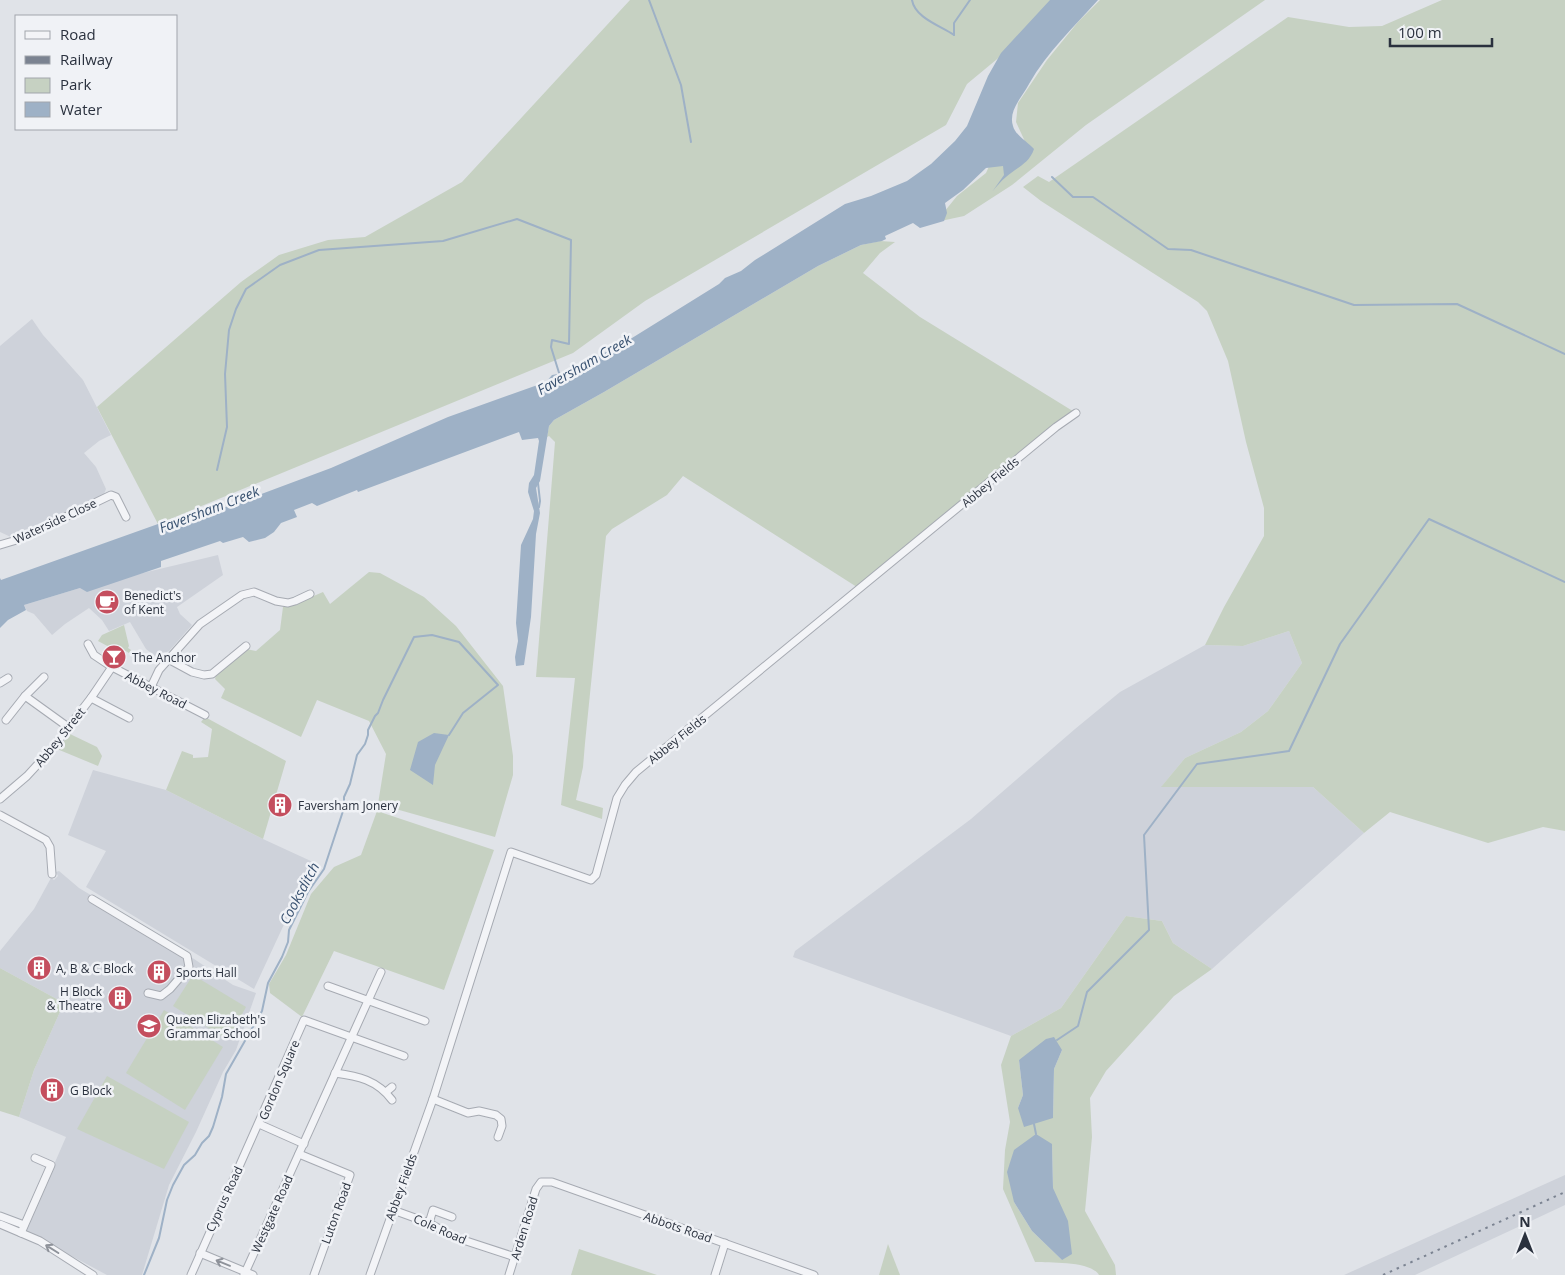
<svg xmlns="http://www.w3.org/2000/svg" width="1565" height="1275" font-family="'Open Sans',sans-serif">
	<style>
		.built { fill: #ced2da }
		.green { fill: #c6d1c2; fill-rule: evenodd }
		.water { fill: #9eb1c6 }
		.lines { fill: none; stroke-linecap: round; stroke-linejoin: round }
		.stream { stroke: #9eb1c6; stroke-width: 2 }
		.street-casing { stroke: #a6aab2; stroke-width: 9 }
		.street { stroke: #f3f4f7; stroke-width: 7 }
		.rail { stroke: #7b8391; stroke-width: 2; stroke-dasharray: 2.5 5; stroke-linecap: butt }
		.oneway { stroke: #8e929a }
		.labels { text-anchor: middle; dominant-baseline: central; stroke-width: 5; stroke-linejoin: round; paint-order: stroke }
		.street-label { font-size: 12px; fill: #2a313e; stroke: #f0f2f6 }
		.poi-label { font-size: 12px; fill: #2a313e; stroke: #f0f2f6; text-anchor: start }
		.water-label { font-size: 14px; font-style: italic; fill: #37506f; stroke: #f0f2f6 }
	</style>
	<rect width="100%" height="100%" fill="#e0e3e8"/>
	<g class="built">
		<polygon points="32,319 43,335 83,380 111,435 99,441 84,453 96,467 106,489 104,494 13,538 0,532 0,346"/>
		<polygon points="218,555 223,575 177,607 180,614 192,625 169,651 156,657 146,649 130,622 109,631 102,620 89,608 65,624 52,635 34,614 27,611 24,605 80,588"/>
		<polygon points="1289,631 1302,663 1268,711 1241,732 1185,758 1162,786 1313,787 1364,833 1212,969 1173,943 1162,921 1126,916 1061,1008 1011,1036 793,957 795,951 971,819 1075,729 1120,692 1205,645 1243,646"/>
		<polygon points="93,770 166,790 263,839 313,862 254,989 86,887 106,851 68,835"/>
		<polygon points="59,871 79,888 164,939 233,985 256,993 236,1050 223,1072 196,1132 169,1185 142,1275 107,1275 25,1231 66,1137 19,1117 34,1070 64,1003 0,968 0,951 34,909 51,878 54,880 58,876 56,872"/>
		<polygon points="1565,1175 1565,1205 1415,1275 1344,1275"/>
	</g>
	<g class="green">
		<polygon points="630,0 1052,0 1002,55 967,84 946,125 645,301 573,353 158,524 97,407 241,282 279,255 328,240 365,237 462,182"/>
		<polygon points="1100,0 1265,0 1086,125 1012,185 964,216 936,222 957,196 986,173 1000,142 1028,148 1016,122 1018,103 1047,60 1078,22"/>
		<polygon points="1442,0 1565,0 1565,831 1543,827 1488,843 1390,812 1364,833 1313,787 1161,787 1185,758 1241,732 1268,711 1302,663 1289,631 1243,646 1205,645 1224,607 1264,536 1264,508 1246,442 1228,361 1207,311 1198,302 1041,201 1023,187 1038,176 1049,182 1288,17 1349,27 1382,26"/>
		<polygon points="880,241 895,242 880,253 863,273 920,317 1076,413 860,589 683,476 667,495 612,529 606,536 585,743 583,767 576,800 603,808 602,819 561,805 575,678 536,677 555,442 549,436 547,437 549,426 554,420 604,392 818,266 861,245"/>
		<polygon points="369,572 380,573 424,597 456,626 503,686 513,756 513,775 495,837 378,804 386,754 369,721 317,700 301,737 221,698 225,689 215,679 216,675 246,649 256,651 280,630 283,607 288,607 323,592 330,604"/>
		<polygon points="124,625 129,646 128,648 131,650 129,653 117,646 113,649 98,641 102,635"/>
		<polygon points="205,717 286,761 263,839 166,790 182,751 193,755 193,758 208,757 212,729 201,722"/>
		<polygon points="70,734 97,747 102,756 98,766 57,749"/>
		<polygon points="377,811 494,850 444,990 334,951 302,1017 270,993 269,984 286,955 311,894 334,867 361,855"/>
		<path d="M1126,916l36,5 11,22 39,26 -38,27 -68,75 -16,27 2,39 -7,74 30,54 1,10h-17c-8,-14 -48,-12 -64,-13l-32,-73 2,-39 5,-28 -9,-57 10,-29 50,-28zM1062,1050l-8,19 -1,49 -35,-10 5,-13 -4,-35zM1052,1144l1,44 9,72 -30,-29 -18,-29z"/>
		<polygon points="0,968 64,1003 34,1070 19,1117 0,1111"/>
		<polygon points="193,975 246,1007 228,1040 173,1006"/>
		<polygon points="164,1010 223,1047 185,1110 126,1073"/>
		<polygon points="107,1076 189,1122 164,1169 77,1129"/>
		<polygon points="888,1244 900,1275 879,1275"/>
		<polygon points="579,1249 657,1275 571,1275"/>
	</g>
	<g class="water">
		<path d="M1050,0h48c-24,27 -51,52 -69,84 -7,13 -21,27 -16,42 2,9 15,16 21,23 -5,15 -17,18 -28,28 -5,4 -10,10 -14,15l12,-17 -1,-9 -17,2 -23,22 -18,13 2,10 -3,8 -24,7 -7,-5 -28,13 1,3 -4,2 -21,4 -43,21 -214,126 -50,28 -5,6 -9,55 -4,7 4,25 -4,21 -5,83 -7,48 -8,1 -1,-9 3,-16 -2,-18 5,-78 12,-26 1,-8 -6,-19 1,-9 5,-8 5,-34 -1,-3 -16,2 -3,-8 -161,60 -1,-2 -40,16 -5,-3 -18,7 3,7 -16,6 -7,9 -9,6 -16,4 -6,-5 -20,6 -3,-2 -59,20v6l-74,25 -7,-4 -56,17 2,5 -18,10 -8,8v-50l1,2 157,-56 16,-2 58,-17 99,-37 117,-51 98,-35 6,-7 17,-3 63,-34 87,-54 6,-6 16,-7 14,-11 90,-56 26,-8 36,-15 24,-17 24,-23 12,-15 21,-50 13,-23z"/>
		<polygon points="434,733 449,735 435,765 433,785 410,770 418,742"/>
		<polygon points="1054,1037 1062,1050 1054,1069 1053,1118 1024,1127 1018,1108 1023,1095 1019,1060 1046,1039"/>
		<polygon points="1036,1134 1052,1144 1053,1188 1068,1221 1072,1254 1062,1260 1032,1231 1014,1202 1007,1172 1014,1150"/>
	</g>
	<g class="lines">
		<g class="stream">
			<polyline points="649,0 681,85 691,142"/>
			<path d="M912,0c3,18 29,26 42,35"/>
			<polyline points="954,35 954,23 970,0"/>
			<polyline points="1052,177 1073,197 1093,197 1168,249 1191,250 1354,305 1457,304 1565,354"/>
			<polyline points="217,470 227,427 225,374 229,330 236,309 246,289 280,265 319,250 443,241 517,219 571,240 569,344 552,340 551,347 560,376"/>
			<polyline points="538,483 540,501 539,507"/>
			<polyline points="1057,1040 1078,1026 1087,992 1149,930 1144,835 1197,764 1289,751 1340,644 1429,519 1565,582"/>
			<polyline points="1034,1124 1036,1134"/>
			<polyline points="144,1275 159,1238 167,1200 173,1185 184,1165 195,1155 202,1143 209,1136 213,1127 222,1097 226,1074 262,1011 268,983 282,957 288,942 289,930 308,892 324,869 344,808 344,797 350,784 357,755 365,744 368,735 368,730 375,716 378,713 383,700 414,637 432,635 459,642 498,685 463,713 449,735"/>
		</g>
		<defs>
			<g id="street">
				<polyline points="0,545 20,539 111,495 116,497 126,517"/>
				<polyline points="88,644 94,655 112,667 205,715"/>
				<polyline points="168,659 192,672 204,675 212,674 246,646"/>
				<polyline points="0,683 8,678"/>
				<polyline points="151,687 159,670 200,624 242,595 254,592 276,601 288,603 295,601 310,594"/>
				<polyline points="25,696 68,727"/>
				<polyline points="91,698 129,718"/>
				<polyline points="6,720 25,696 44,677"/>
				<polyline points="0,799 27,776 51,750 91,698 112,667"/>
				<polyline points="0,815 46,840 50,847 52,874"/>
				<polyline points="92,899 187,956 189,967 170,989 161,996 148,993"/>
				<polyline points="328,986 425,1021"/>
				<path d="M335,1073c23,3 42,7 57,27"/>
				<polyline points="386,1092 392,1087"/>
				<polyline points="433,1099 468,1113 479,1111 496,1115 501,1119 502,1126 498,1137"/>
				<polyline points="259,1124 304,1144"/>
				<polyline points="299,1154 350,1175 314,1275"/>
				<polyline points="393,1210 429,1223 454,1237 515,1257"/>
				<polyline points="0,1216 24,1225"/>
				<polyline points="429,1223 433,1210 452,1217"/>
				<polyline points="0,1224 40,1241 93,1275"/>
				<polyline points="21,1233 51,1165 35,1158"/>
				<polyline points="200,1253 253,1275"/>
				<polyline points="191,1275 304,1020 404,1056"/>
				<polyline points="244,1275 381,972"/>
				<polyline points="370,1275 433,1099 511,852 591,880 596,875 617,798 625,785 636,772 1056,427 1076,413"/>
				<polyline points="509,1275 536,1189 541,1182 552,1182 814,1275"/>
				<polyline points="715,1275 725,1243"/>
			</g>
		</defs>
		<use href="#street" class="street-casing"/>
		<use href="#street" class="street"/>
		<polyline class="rail" points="1383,1275 1565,1192"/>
	</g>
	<defs><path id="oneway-shaft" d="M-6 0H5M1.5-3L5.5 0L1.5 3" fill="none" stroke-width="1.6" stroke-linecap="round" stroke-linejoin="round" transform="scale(1.25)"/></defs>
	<g class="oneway">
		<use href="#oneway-shaft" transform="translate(52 1249) rotate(-148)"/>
		<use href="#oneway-shaft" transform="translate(223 1263) rotate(-158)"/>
	</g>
	<defs>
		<symbol id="cafe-disc" viewBox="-11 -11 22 22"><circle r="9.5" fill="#c44e5e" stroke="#f0f2f6"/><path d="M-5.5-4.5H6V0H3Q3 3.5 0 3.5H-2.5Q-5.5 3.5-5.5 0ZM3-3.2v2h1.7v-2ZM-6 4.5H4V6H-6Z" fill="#fff"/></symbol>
		<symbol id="bar-disc" viewBox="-11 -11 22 22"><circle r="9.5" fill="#c44e5e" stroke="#f0f2f6"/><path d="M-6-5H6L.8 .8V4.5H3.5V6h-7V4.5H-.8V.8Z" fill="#fff"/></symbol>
		<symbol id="building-disc" viewBox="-11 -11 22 22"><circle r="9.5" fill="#c44e5e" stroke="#f0f2f6"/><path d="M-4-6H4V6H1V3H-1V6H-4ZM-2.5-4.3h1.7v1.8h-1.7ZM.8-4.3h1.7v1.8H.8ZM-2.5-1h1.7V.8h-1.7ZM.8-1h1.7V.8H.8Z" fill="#fff"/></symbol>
		<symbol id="school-disc" viewBox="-11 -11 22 22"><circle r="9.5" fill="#c44e5e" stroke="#f0f2f6"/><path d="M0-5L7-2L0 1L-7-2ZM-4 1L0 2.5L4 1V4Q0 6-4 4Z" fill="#fff"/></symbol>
	</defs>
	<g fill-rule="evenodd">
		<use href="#cafe-disc" x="93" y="588" width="28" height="28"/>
		<use href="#bar-disc" x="100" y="643" width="28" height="28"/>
		<use href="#building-disc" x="266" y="791" width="28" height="28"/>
		<use href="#building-disc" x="25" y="954" width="28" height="28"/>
		<use href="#building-disc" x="145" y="958" width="28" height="28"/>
		<use href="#building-disc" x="106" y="984" width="28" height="28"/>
		<use href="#school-disc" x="135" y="1012" width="28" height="28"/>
		<use href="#building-disc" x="38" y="1076" width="28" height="28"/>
	</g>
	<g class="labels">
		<g class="street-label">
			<text transform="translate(990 482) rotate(-40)">Abbey Fields</text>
			<text transform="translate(55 521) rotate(-25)">Waterside Close</text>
			<text transform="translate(156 690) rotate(27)">Abbey Road</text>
			<text transform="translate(60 737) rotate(-51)">Abbey Street</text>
			<text transform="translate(677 739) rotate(-39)">Abbey Fields</text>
			<text transform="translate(279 1080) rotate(-67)">Gordon Square</text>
			<text transform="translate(401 1187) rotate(-70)">Abbey Fields</text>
			<text transform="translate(224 1199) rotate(-65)">Cyprus Road</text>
			<text transform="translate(336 1213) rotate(-70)">Luton Road</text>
			<text transform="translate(272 1214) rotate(-66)">Westgate Road</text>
			<text transform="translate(678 1227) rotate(19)">Abbots Road</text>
			<text transform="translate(524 1228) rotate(-73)">Arden Road</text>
			<text transform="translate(440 1229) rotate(24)">Cole Road</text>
		</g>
		<g class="poi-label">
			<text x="124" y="595">Benedict's<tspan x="124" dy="14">of Kent</tspan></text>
			<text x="132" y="657">The Anchor</text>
			<text x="298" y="805">Faversham Jonery</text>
			<text x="56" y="968">A, B &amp; C Block</text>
			<text x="176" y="972">Sports Hall</text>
			<text x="102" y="991" text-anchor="end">H Block<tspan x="102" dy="14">&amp; Theatre</tspan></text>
			<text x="166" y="1019">Queen Elizabeth's<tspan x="166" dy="14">Grammar School</tspan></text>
			<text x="70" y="1090">G Block</text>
		</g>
		<g class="water-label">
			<text transform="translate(584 364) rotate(-30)">Faversham Creek</text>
			<text transform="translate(209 509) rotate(-21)">Faversham Creek</text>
			<text transform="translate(299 893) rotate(-62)">Cooksditch</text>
		</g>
	</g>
	<rect x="15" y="15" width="162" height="115" fill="#f0f2f6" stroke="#a1a5ac"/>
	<rect x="25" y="31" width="25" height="8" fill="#f3f4f7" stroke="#a1a5ac"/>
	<text x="60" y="40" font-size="15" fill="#2a313e">Road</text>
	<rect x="25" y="56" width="25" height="8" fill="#7b8391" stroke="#a1a5ac"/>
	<text x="60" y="65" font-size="15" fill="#2a313e">Railway</text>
	<rect x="25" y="78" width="25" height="15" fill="#c6d1c2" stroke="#a1a5ac"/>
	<text x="60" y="90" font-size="15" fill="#2a313e">Park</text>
	<rect x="25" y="102" width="25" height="15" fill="#9eb1c6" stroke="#a1a5ac"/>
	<text x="60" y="115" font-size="15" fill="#2a313e">Water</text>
	<g transform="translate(1525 1235)" stroke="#f0f2f6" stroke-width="4" paint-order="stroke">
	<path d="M0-4L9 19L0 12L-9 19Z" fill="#2a313e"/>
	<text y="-8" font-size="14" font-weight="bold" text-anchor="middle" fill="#2a313e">N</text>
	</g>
	<path d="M1390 38v8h102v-8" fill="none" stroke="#2a313e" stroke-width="2.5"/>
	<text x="1398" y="38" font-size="15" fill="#2a313e" stroke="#f0f2f6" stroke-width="4" paint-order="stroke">100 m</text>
</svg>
